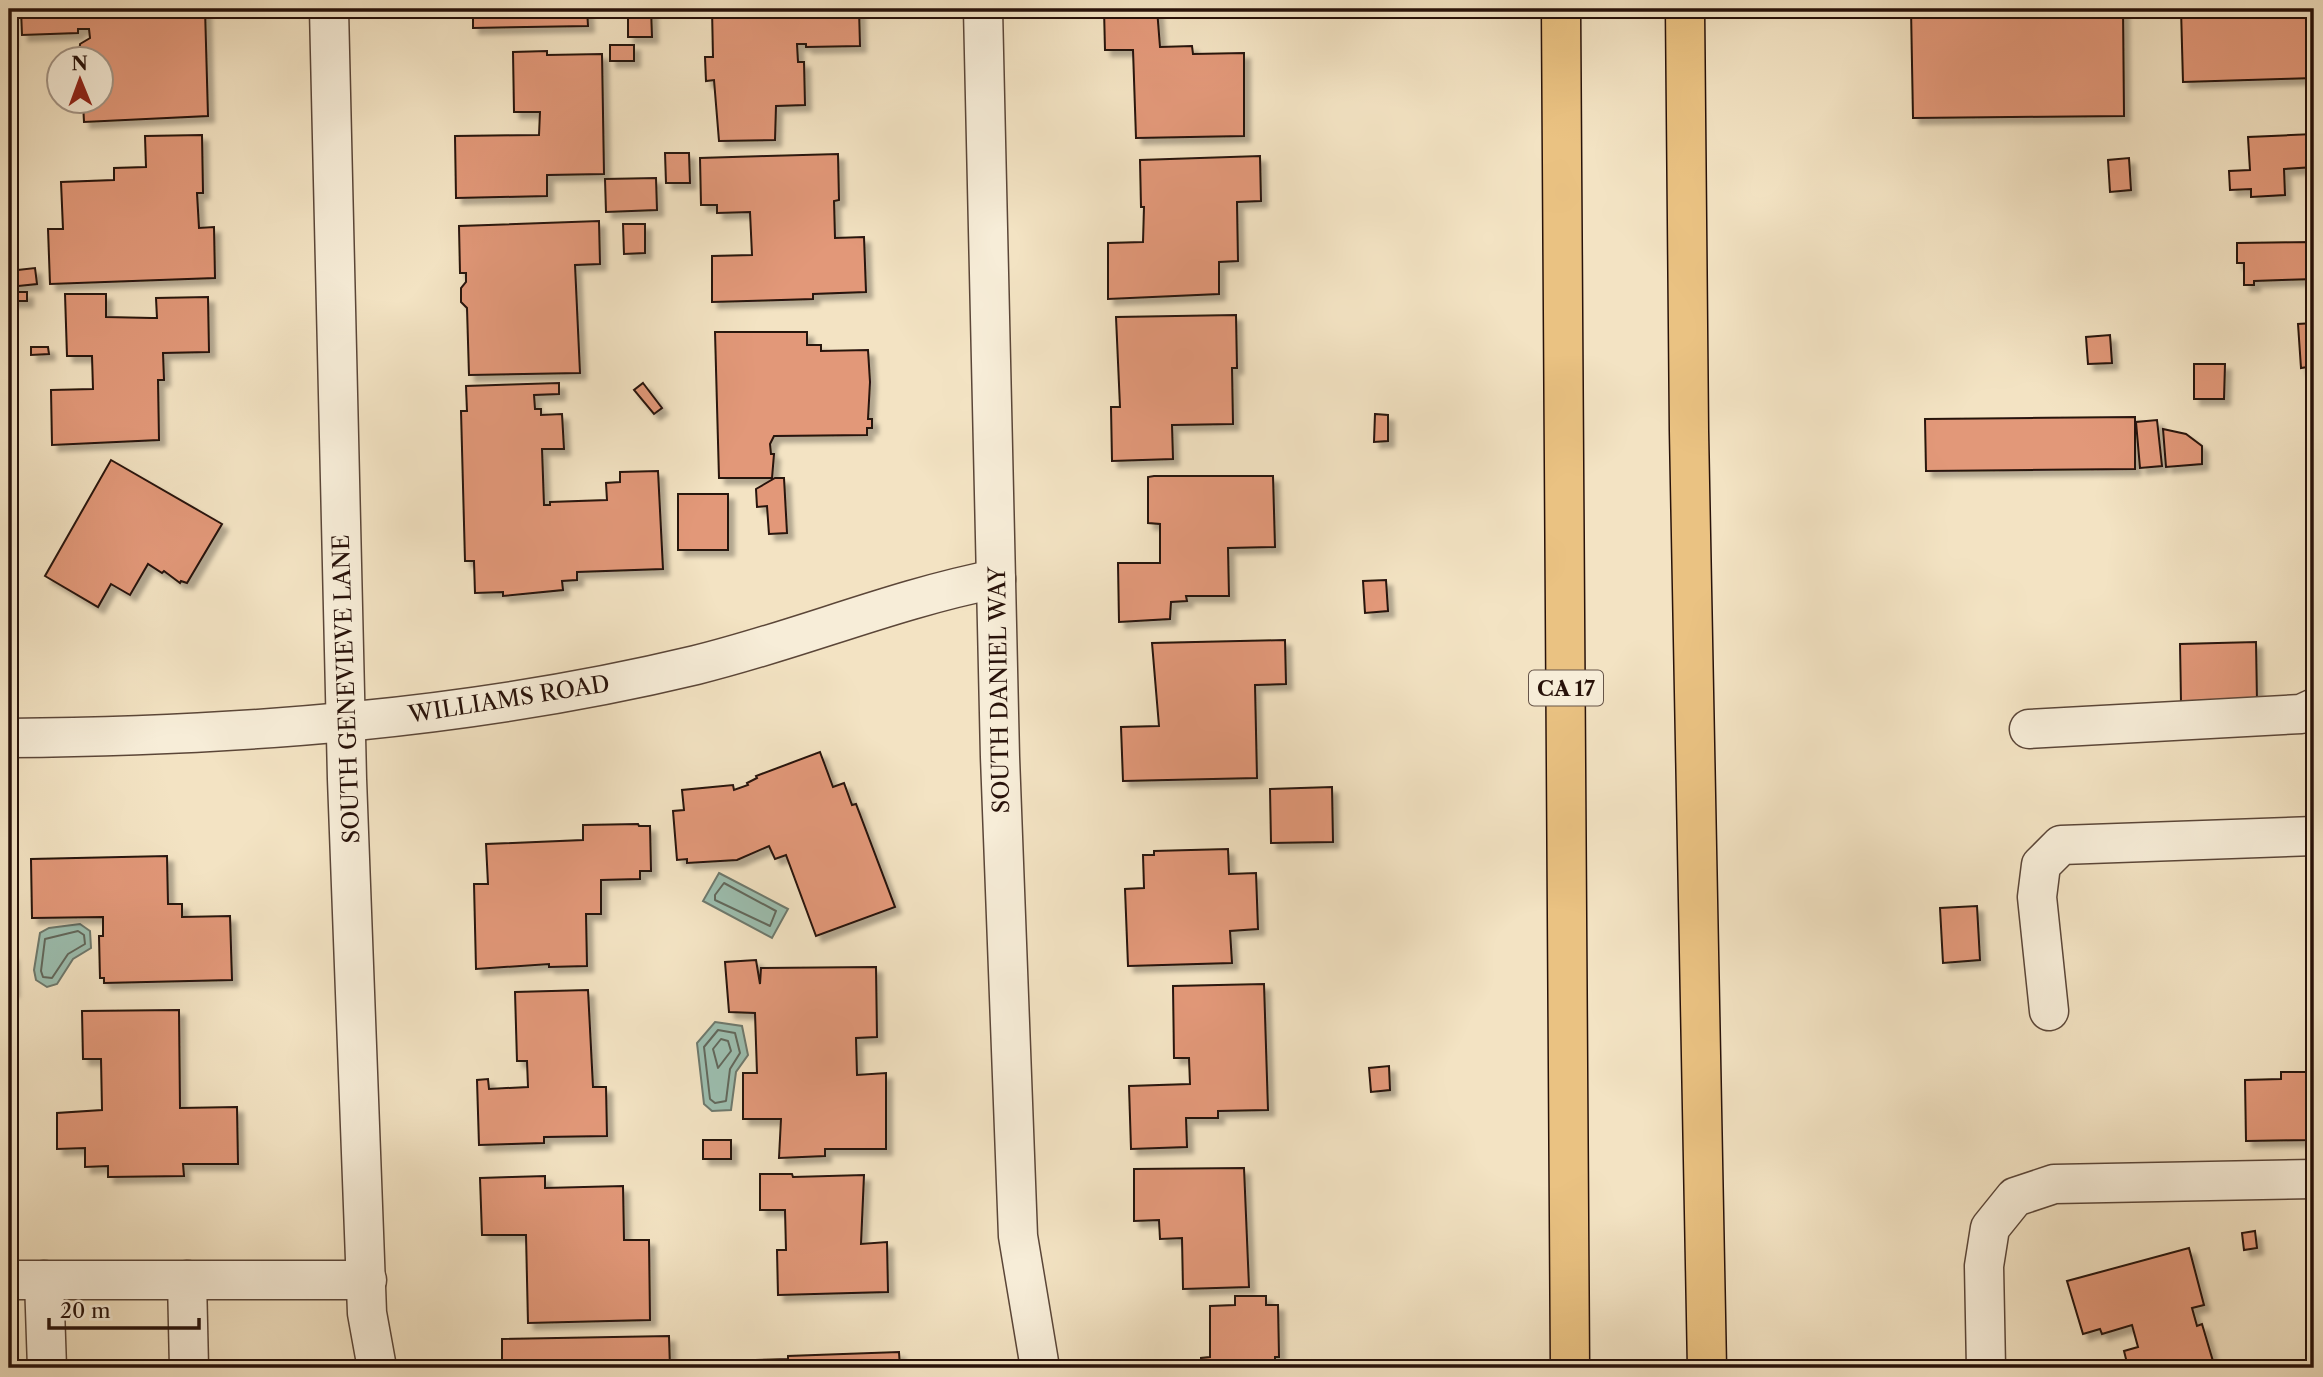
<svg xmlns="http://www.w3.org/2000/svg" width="2323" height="1377" font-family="'Libre Caslon Text',serif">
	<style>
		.water { fill: #9cbeaf; stroke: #6e796d; stroke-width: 2 }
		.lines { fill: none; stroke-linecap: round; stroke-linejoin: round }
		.shore { stroke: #62685c; stroke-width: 2 }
		.building { fill: #e29879; stroke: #28120a; stroke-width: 2; filter: url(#shadow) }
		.minor-casing { stroke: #5b4638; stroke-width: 41 }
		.highway-casing { stroke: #28120a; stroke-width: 41 }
		.minor { stroke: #f7edd8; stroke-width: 38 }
		.highway { stroke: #eac282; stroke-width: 38 }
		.labels { text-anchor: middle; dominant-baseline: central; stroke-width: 5; stroke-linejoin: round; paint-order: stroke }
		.shield { fill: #f7edd8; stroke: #665448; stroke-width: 2 }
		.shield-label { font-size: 21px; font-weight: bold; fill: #28120a }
		.street-label { font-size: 23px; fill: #28120a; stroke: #f7edd8 }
	</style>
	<defs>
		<filter id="shadow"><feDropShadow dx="6" dy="6" stdDeviation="2" flood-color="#0004"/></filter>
	</defs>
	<rect width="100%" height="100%" fill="#f3e3c3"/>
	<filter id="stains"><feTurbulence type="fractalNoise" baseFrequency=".00286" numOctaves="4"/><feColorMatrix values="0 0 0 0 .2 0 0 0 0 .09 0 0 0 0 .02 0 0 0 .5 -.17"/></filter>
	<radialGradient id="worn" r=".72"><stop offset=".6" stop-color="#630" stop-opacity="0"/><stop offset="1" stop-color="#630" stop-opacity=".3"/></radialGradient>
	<g class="water">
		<polygon points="719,873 788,909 772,938 703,901"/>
		<polygon points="80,924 90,931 91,948 73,959 57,984 47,987 36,980 34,970 40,933 49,928"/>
		<polygon points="715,1022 742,1026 748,1055 736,1072 731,1110 712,1111 704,1104 697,1043"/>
	</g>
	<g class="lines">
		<g class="shore">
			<polygon points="724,883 776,911 770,926 715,900 715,895"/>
			<polygon points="78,931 84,935 85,944 68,954 52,978 43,977 41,971 45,939"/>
			<polygon points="718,1030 735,1033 740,1053 730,1069 726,1101 715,1103 710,1099 704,1047"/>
			<polygon points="721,1039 728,1041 731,1051 718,1068 713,1049"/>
		</g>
	</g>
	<g class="building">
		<polygon points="9,9 205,9 208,116 84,122 83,102 102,102 102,60 79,60 80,44 90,38 89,29 78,29 78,33 22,35 21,10 10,10 11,43 9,43"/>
		<polygon points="473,9 587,9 588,26 473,28"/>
		<polygon points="628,9 651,9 652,37 628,37"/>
		<polygon points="712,9 785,9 786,14 806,13 805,9 859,9 860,46 806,47 806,44 797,44 798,62 804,62 805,105 776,106 775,140 719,141 714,80 706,81 705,57 713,57"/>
		<polygon points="1104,9 1157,9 1160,47 1192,46 1193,54 1244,53 1244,136 1136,138 1133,50 1105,50"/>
		<polygon points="1911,9 2123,9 2124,116 1913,118"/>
		<polygon points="2181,9 2314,9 2314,78 2183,82"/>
		<rect x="610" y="45" width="24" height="16"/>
		<polygon points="547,51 547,55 602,54 604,174 547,175 547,196 456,198 455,136 539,135 540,112 514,112 513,52"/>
		<polygon points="2314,134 2314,167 2284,169 2285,195 2251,197 2251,189 2230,190 2229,171 2250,170 2248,137"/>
		<polygon points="202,135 203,193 197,193 199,228 214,227 215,278 50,284 48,229 63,229 61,182 114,180 114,168 146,167 145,136"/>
		<polygon points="665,153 689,153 690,183 666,183"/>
		<polygon points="838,154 839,200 834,201 835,238 864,237 866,292 813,294 813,299 712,302 712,256 752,255 750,212 717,213 717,205 701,205 700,158"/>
		<polygon points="1260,156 1261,201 1237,202 1238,261 1219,262 1219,294 1108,299 1108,243 1143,242 1144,207 1141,207 1140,160"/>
		<polygon points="2129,158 2131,190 2110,192 2108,160"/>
		<polygon points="656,178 657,210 606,212 605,179"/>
		<polygon points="599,221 600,264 575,265 580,373 469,375 467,308 461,302 461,288 466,282 466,273 460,273 459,226"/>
		<polygon points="623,224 645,224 645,253 624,254"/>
		<polygon points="2314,242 2314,279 2254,281 2254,285 2244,285 2244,263 2237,263 2237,243"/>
		<polygon points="35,268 37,284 9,287 9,271"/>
		<rect x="9" y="292" width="18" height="9"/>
		<polygon points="65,294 106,294 106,317 152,318 157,318 156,298 208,297 209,352 163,353 164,380 158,380 159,440 52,445 51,390 93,389 92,356 67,356"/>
		<polygon points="1236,315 1237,368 1232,368 1233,424 1172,425 1173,459 1112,461 1111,407 1120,407 1116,317"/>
		<polygon points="2314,323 2314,366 2301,368 2298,324"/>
		<polygon points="715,332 807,332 807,345 821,345 821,351 868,350 870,382 868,419 872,419 872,428 867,428 867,435 774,436 770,444 771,454 774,454 772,478 719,478"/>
		<polygon points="2110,335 2112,363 2088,364 2086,337"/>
		<polygon points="31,347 48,347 49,354 31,355"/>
		<polygon points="2194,364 2225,364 2224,399 2194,399"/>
		<polygon points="559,383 559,394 534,395 535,409 541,409 541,415 562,414 564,449 542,449 544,505 550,505 550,502 607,500 606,483 620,482 620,472 658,471 663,569 577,572 577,580 562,581 563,590 503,596 503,592 475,593 474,561 465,561 461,411 467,411 466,386"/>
		<polygon points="643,383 662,408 654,414 634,390"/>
		<polygon points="1375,414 1388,415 1388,441 1374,442"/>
		<polygon points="2135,417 2135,469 1926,471 1925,419"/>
		<polygon points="2157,420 2162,466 2140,468 2136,422"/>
		<polygon points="2163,429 2186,434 2202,446 2202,464 2166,467"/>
		<polygon points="111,460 222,524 187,583 181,581 180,583 164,571 162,573 148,564 130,595 111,584 98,607 45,576"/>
		<polygon points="1154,476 1273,476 1275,547 1228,548 1229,596 1186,596 1187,601 1171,602 1170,619 1119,622 1118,563 1160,563 1160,524 1148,523 1148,477"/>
		<polygon points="775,478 784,478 787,533 769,534 767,506 757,507 756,489"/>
		<rect x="678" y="494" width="50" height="56"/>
		<rect x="2308" y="575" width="6" height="35"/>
		<polygon points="1386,580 1388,611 1365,613 1363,581"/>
		<polygon points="1285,640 1286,684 1255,685 1257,778 1123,781 1121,727 1159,726 1152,643"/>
		<polygon points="2256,642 2257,702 2181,703 2180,644"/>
		<polygon points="820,752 833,787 844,783 852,805 856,804 895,907 816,936 786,855 775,859 769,846 737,860 687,863 687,859 677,860 673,811 684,810 682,790 733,785 734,790 748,785 747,783 757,778 756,776"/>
		<polygon points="1332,787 1333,842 1271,843 1270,789"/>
		<polygon points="638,824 639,826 650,826 651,871 640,871 640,879 601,880 601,914 586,914 587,966 549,967 549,964 476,969 474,884 488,884 486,844 583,840 583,825"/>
		<polygon points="1228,849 1229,874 1256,873 1258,929 1230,931 1232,963 1128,966 1125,889 1144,888 1143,855 1154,855 1154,851"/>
		<polygon points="167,856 168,904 182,904 182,917 230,916 232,980 104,983 104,978 100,978 99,936 103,936 103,917 32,918 31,859"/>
		<polygon points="1977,906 1980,960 1943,963 1940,908"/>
		<polygon points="9,955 12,955 13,991 9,991"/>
		<polygon points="756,960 760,984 761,968 876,967 877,1037 856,1038 857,1075 886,1073 886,1149 825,1149 825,1156 779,1158 781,1119 743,1119 743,1073 757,1073 755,1013 729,1012 725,962"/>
		<polygon points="1264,984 1268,1110 1218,1111 1218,1118 1186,1118 1187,1147 1131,1149 1129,1086 1190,1084 1189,1058 1174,1058 1173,986"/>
		<polygon points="588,990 593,1087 606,1087 607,1136 544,1137 544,1143 479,1145 477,1080 488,1079 489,1089 528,1087 527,1061 517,1061 515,992"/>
		<polygon points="179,1010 180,1108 237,1107 238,1164 183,1164 184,1176 108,1177 108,1166 85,1167 85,1148 57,1149 57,1113 102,1110 101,1059 83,1059 82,1011"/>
		<polygon points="1389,1066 1390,1090 1371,1092 1369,1068"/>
		<polygon points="2281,1072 2314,1072 2314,1140 2246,1141 2245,1080 2281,1079"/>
		<rect x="703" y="1140" width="28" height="19"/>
		<polygon points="1244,1168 1249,1287 1183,1289 1182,1238 1160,1239 1159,1220 1134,1221 1134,1169"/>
		<polygon points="760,1174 792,1174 793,1177 864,1175 861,1244 887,1242 888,1292 778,1295 777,1250 786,1250 785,1210 760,1210"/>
		<polygon points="545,1176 545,1188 623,1186 624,1240 649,1240 650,1320 528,1323 526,1235 482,1235 480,1178"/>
		<polygon points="2255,1231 2257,1248 2244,1250 2242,1233"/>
		<polygon points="2189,1248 2204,1305 2192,1308 2197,1326 2202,1324 2215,1368 2110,1368 2127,1363 2124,1351 2138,1347 2132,1325 2102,1334 2100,1329 2083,1334 2067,1281"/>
		<polygon points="1235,1296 1266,1296 1266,1305 1278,1305 1279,1357 1275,1357 1275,1363 1299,1363 1299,1368 1201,1368 1201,1358 1210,1357 1210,1306 1235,1305"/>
		<polygon points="669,1336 670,1368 502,1368 502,1339"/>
		<polygon points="899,1352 900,1368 756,1368 756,1360 788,1359 788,1356"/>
	</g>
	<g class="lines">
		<defs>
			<g id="minor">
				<polyline points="329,9 347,779 367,1313 377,1368"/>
				<polyline points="983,9 1000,757 1018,1236 1040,1368"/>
				<polyline points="2029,729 2301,714 2314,708"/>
				<path d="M9,738c231,-2 462,-19 687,-73 102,-25 198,-66 300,-86"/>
				<polyline points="2049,1011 2037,897 2041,865 2061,845 2314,836"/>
				<polyline points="9,1280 367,1280"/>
				<polyline points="44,1280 47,1368"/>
				<polyline points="187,1280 189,1368"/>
				<polyline points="1986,1368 1984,1266 1990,1228 2015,1197 2054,1184 2314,1179"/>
			</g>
			<g id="highway">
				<polyline points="1561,9 1570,1368"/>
				<polyline points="1685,9 1689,431 1707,1368"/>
			</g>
		</defs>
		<use href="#minor" class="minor-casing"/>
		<use href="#highway" class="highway-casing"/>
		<use href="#minor" class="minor"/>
		<use href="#highway" class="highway"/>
	</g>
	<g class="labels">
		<rect class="shield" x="1529" y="670.5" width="74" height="35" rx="5"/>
		<g class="shield-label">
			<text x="1566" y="688">CA 17</text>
		</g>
		<g class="street-label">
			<text transform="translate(346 689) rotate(-92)">SOUTH GENEVIEVE LANE</text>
			<text transform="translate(999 690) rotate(-91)">SOUTH DANIEL WAY</text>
			<text transform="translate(509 699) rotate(-9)">WILLIAMS ROAD</text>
		</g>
	</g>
	<rect width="2323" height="1377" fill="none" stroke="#f3e3c3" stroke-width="35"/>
	<rect x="10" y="10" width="2302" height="1356" fill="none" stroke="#28120a" stroke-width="3.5"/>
	<rect x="18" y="18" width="2288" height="1342" fill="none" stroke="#28120a" stroke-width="2"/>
	<g transform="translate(80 80) rotate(359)"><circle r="33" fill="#f7edd8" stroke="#a49586" stroke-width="2"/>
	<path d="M0-5L12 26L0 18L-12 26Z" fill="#8f2418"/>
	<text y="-10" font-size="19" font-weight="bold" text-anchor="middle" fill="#28120a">N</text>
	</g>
	<path d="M49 1318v10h150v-10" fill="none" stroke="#28120a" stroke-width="3.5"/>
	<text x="60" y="1318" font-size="21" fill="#28120a" stroke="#f7edd8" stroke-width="5" paint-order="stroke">20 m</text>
	<rect width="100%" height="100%" filter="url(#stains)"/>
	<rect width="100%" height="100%" fill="url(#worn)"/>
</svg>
